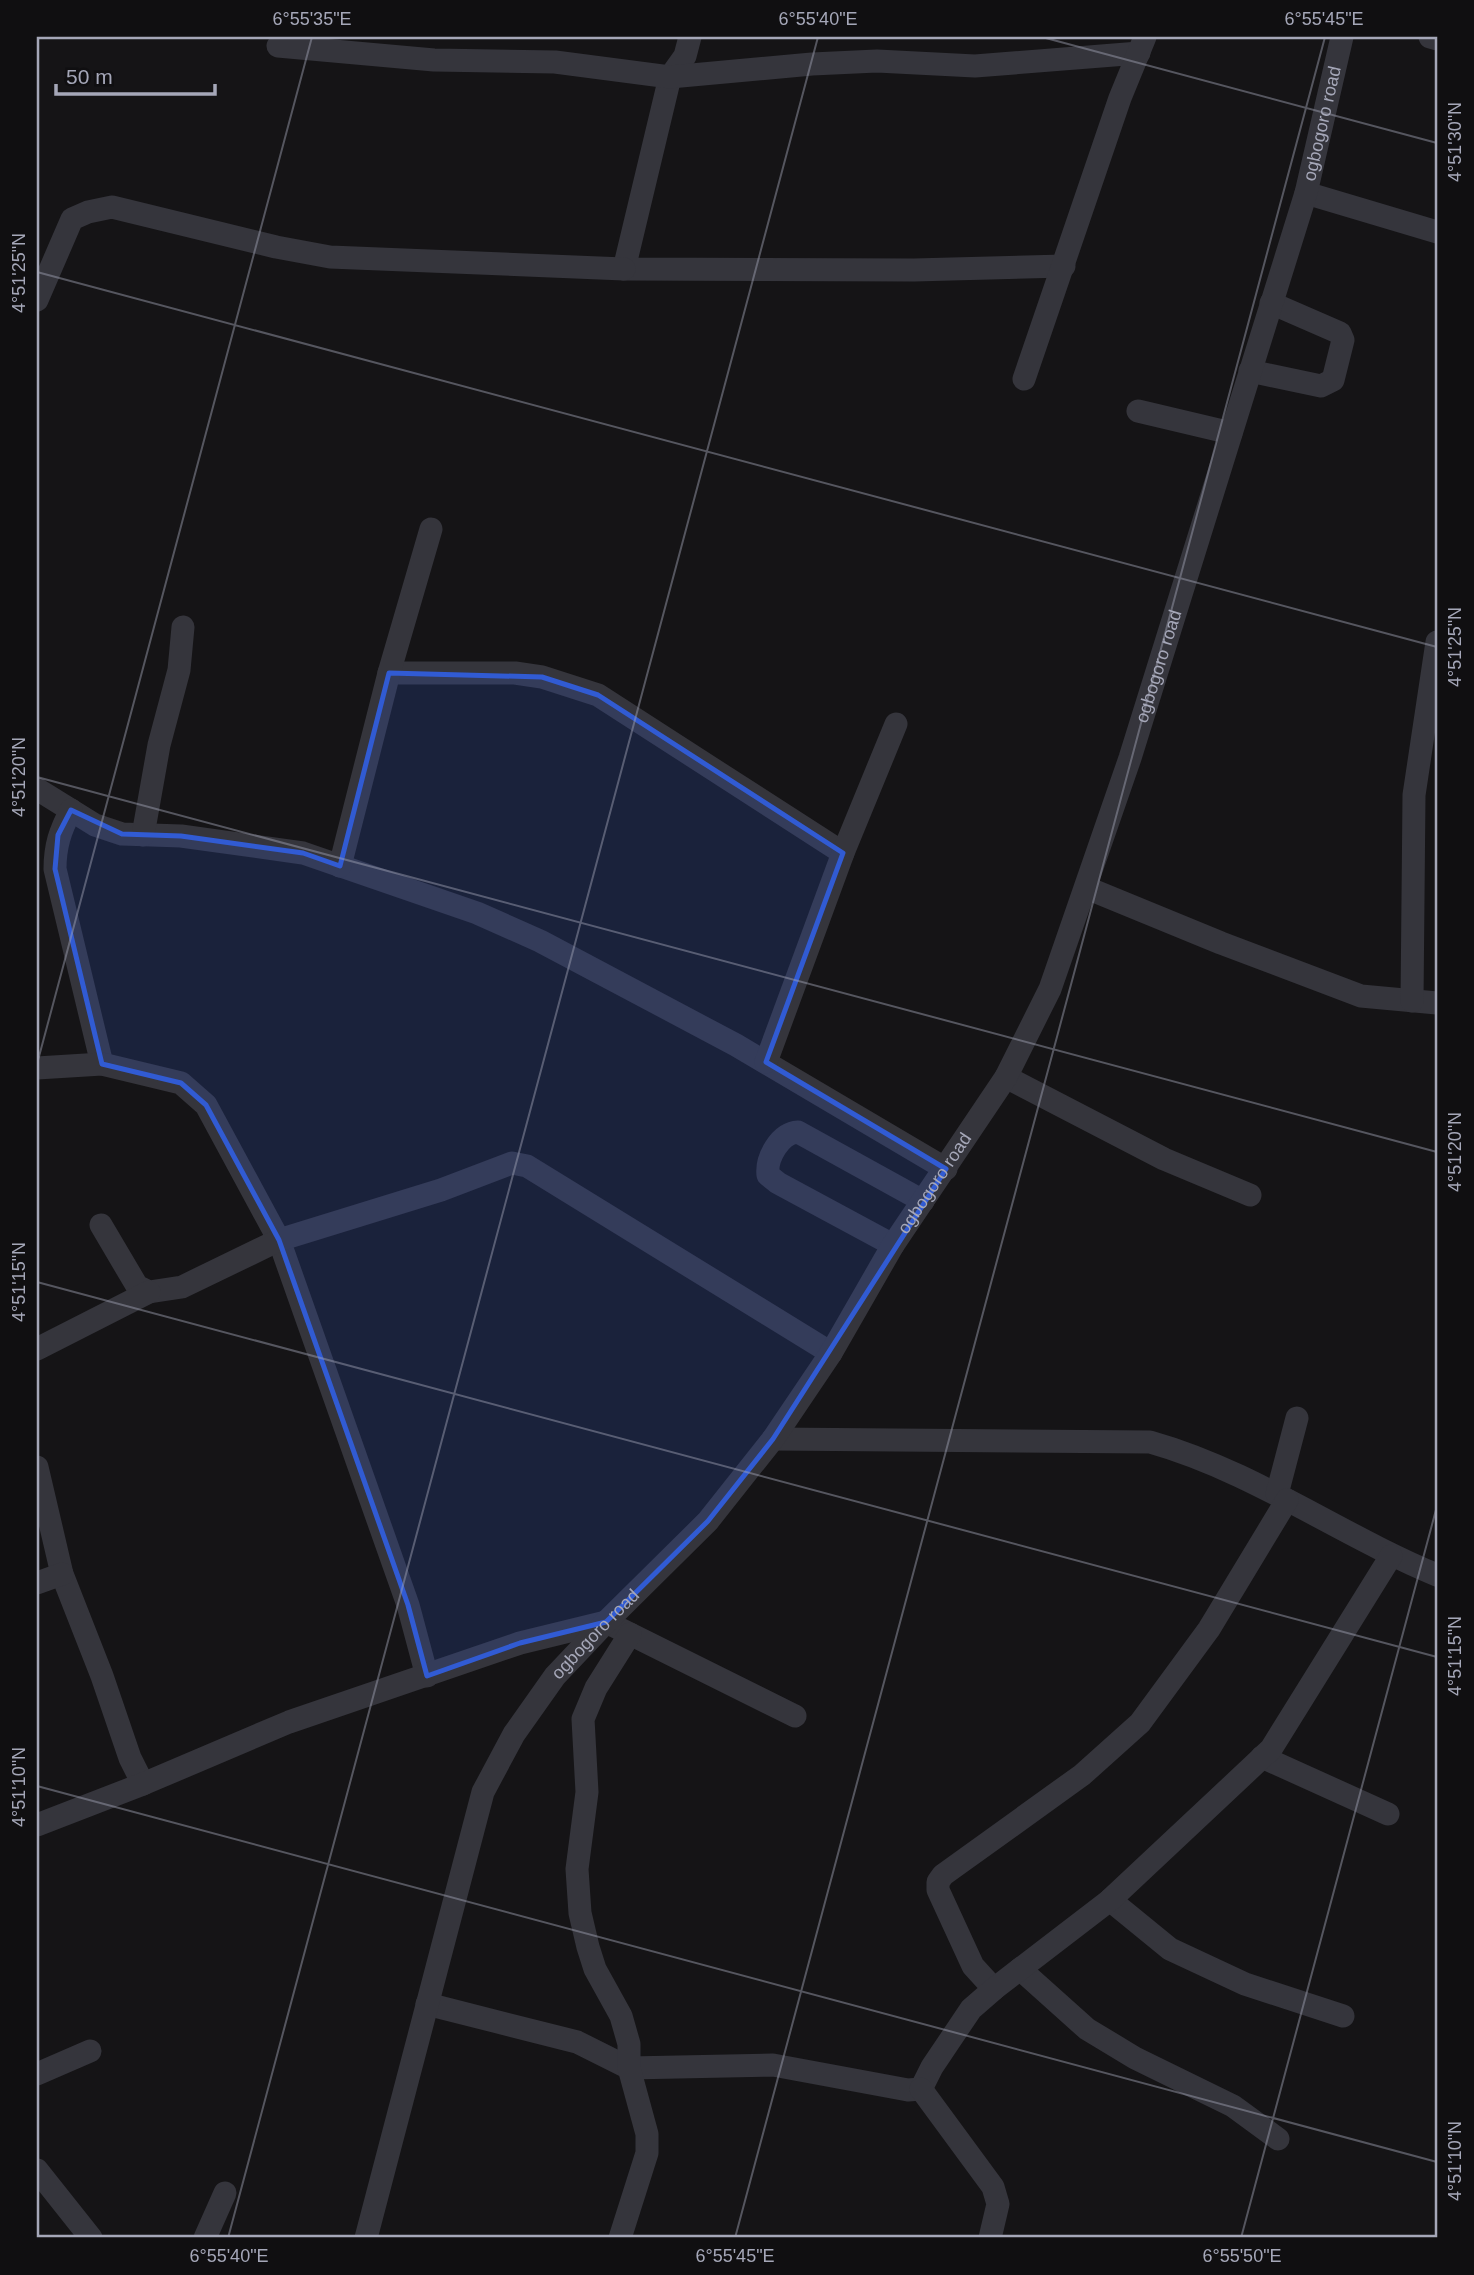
<svg xmlns="http://www.w3.org/2000/svg" width="1474" height="2275" font-family="Arial,sans-serif">
	<style>
		.lines { fill: none; stroke-linecap: round; stroke-linejoin: round }
		.minor { stroke: #35353c; stroke-width: 23 }
		.marked { fill: #315bd3; fill-opacity: 0.2; stroke: #315bd3; stroke-width: 5; stroke-linejoin: round }
		.ticks { fill: none; stroke: #a5a7b8; stroke-width: 2; stroke-opacity: 0.45 }
		.labels { text-anchor: middle; dominant-baseline: central; stroke-width: 5; stroke-linejoin: round; paint-order: stroke }
		.street-label { font-size: 18px; fill: #a5a7b8; stroke: #100f11 }
		.neatline { fill: none; stroke: #a5a7b8; stroke-width: 2.5 }
		.ticks-label { font-size: 18px; text-anchor: middle; fill: #a5a7b8 }
	</style>
	<rect width="100%" height="100%" fill="#151416"/>
	<g class="lines">
		<g class="minor">
			<polyline points="690,37 685,56 670,77 624,269 914,270 1064,266"/>
			<polyline points="1430,37 1437,39"/>
			<polyline points="278,46 434,60 555,62 670,77 812,64 877,61 975,66 1139,53"/>
			<polyline points="1306,193 1437,232"/>
			<polyline points="37,300 72,219 88,212 112,207 276,247 330,257 624,269"/>
			<polyline points="1250,371 1321,386 1333,380 1343,340 1340,333 1271,303"/>
			<polyline points="1024,379 1120,98 1145,37"/>
			<polyline points="1138,411 1231,433"/>
			<polyline points="389,673 515,673 542,677 598,695 843,853"/>
			<polyline points="37,789 95,825 122,834 181,836 303,853 477,913 540,941 736,1045 946,1169"/>
			<path d="M71,810c-11,21 -16,36 -16,59l47,195"/>
			<polyline points="143,835 159,745 179,670 183,627"/>
			<polyline points="340,866 389,673 431,529"/>
			<polyline points="1087,888 1221,943 1361,996 1437,1003"/>
			<polyline points="1412,1001 1414,795 1437,642"/>
			<polyline points="766,1062 843,853 896,724"/>
			<polyline points="37,1068 102,1064 181,1083 206,1105 279,1240 408,1605 427,1676"/>
			<polyline points="1006,1077 1164,1159 1250,1195"/>
			<polyline points="101,1225 137,1286 149,1292 182,1287 279,1240 441,1190 512,1163 527,1166 831,1353"/>
			<path d="M893,1245l-115,-62 -10,-8c-2,-17 12,-42 30,-43l125,69"/>
			<polyline points="37,1349 149,1292"/>
			<path d="M773,1439l377,3c103,29 190,93 287,133"/>
			<polyline points="37,1467 62,1574 102,1676 130,1758 143,1784"/>
			<polyline points="1277,1494 1297,1418"/>
			<polyline points="37,1583 62,1574"/>
			<polyline points="1262,1757 1388,1814"/>
			<polyline points="37,1825 143,1784 289,1722 520,1643 606,1622 795,1716"/>
			<polyline points="1110,1900 1170,1949 1245,1984 1343,2016"/>
			<polyline points="1020,1969 1087,2029 1135,2058 1233,2106 1278,2139"/>
			<polyline points="994,1989 973,1966 938,1890 938,1882 943,1875 1082,1775 1140,1723 1209,1629 1287,1500"/>
			<polyline points="427,2004 577,2042 629,2068 773,2065 908,2090 921,2089"/>
			<polyline points="37,2074 90,2051"/>
			<polyline points="921,2089 932,2067 971,2009 994,1989 1110,1900 1271,1749 1391,1556"/>
			<polyline points="921,2089 993,2187 998,2204 990,2238"/>
			<polyline points="37,2170 91,2238"/>
			<polyline points="205,2238 225,2193"/>
			<path id="s1" d="M366,2238l117,-446 31,-58 41,-58 51,-54 102,-101 65,-82 58,-86 62,-108 113,-168 44,-88 80,-231 176,-565 36,-156"/>
			<polyline points="620,2238 647,2153 647,2134 629,2068 629,2044 621,2016 595,1969 588,1947 580,1913 577,1869 587,1792 583,1719 596,1688 630,1634"/>
		</g>
	</g>
	<path class="marked" d="M389,673l153,4 56,18 245,158 -77,209 180,107 -173,270 -65,82 -102,101 -86,21 -93,33 -19,-71 -129,-365 -73,-135 -25,-22 -79,-19 -47,-195 3,-34 13,-25 51,24 59,2 122,17 37,13z"/>
	<path class="ticks" d="M1042,37l395,106M37,272l1400,375M37,777l1400,375M37,1064l275,-1027M37,1282l1400,375M37,1786l1400,376M228,2238l590,-2201M735,2238l590,-2201M1241,2238l196,-732"/>
	<g class="labels">
		<g class="street-label">
			<text stroke="none"><textPath href="#s1" startOffset="2357">ogbogoro road</textPath></text>
			<text stroke="none"><textPath href="#s1" startOffset="1790">ogbogoro road</textPath></text>
			<text stroke="none"><textPath href="#s1" startOffset="1223">ogbogoro road</textPath></text>
			<text stroke="none"><textPath href="#s1" startOffset="656">ogbogoro road</textPath></text>
		</g>
	</g>
	<rect width="1474" height="2275" fill="none" stroke="#100f11" stroke-width="77"/>
	<path d="M56 84v10h159v-10" fill="none" stroke="#a5a7b8" stroke-width="3.5"/>
	<text x="66" y="84" font-size="21" fill="#a5a7b8" stroke="#100f11" stroke-width="5" paint-order="stroke">50 m</text>
	<rect x="38" y="38" width="1398" height="2198" class="neatline"/>
	<g class="ticks-label">
		<text x="312" y="25">6°55'35"E</text>
		<text x="818" y="25">6°55'40"E</text>
		<text x="1324" y="25">6°55'45"E</text>
		<text transform="translate(1455 142) rotate(-90)" y="6">4°51'30"N</text>
		<text transform="translate(19 273) rotate(-90)" y="6">4°51'25"N</text>
		<text transform="translate(1455 647) rotate(-90)" y="6">4°51'25"N</text>
		<text transform="translate(19 777) rotate(-90)" y="6">4°51'20"N</text>
		<text transform="translate(1455 1152) rotate(-90)" y="6">4°51'20"N</text>
		<text transform="translate(19 1282) rotate(-90)" y="6">4°51'15"N</text>
		<text transform="translate(1455 1656) rotate(-90)" y="6">4°51'15"N</text>
		<text transform="translate(19 1787) rotate(-90)" y="6">4°51'10"N</text>
		<text transform="translate(1455 2161) rotate(-90)" y="6">4°51'10"N</text>
		<text x="229" y="2262">6°55'40"E</text>
		<text x="735" y="2262">6°55'45"E</text>
		<text x="1242" y="2262">6°55'50"E</text>
	</g>
</svg>
